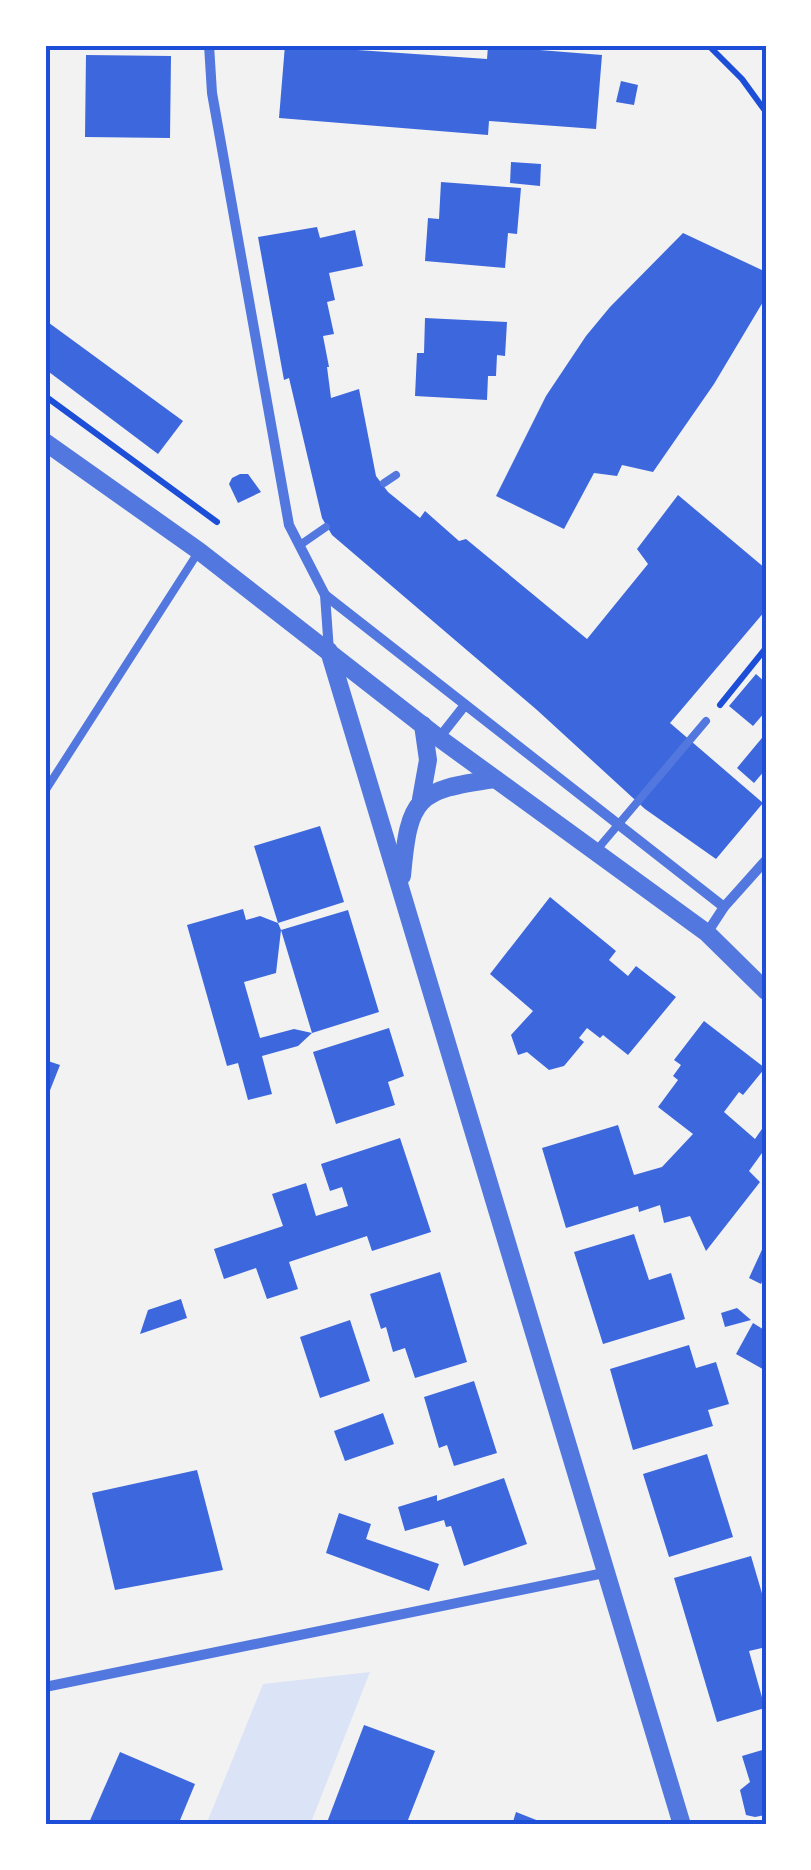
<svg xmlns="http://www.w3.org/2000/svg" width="811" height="1870" font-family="'Noto Sans',sans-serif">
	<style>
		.green { fill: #dbe4f7 }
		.building { fill: #3d67dc; fill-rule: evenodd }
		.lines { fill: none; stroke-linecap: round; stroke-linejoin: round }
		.path { stroke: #1d4ed8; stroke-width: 6 }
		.service { stroke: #5277de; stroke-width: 8 }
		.minor { stroke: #5277de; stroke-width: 10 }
		.tertiary { stroke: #5277de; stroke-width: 18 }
		.neatline { fill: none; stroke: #1d4ed8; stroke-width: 4 }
	</style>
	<rect width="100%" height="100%" fill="#f2f2f2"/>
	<polygon class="green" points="370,1672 310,1825 206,1825 263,1684"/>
	<g class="building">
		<polygon points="285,45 487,59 488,46 602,55 596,129 489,121 488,135 279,118"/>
		<polygon points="86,55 171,56 170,138 85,137"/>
		<polygon points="621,81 638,85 634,105 616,102"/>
		<polygon points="511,162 541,164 540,186 510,183"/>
		<polygon points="441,182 521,188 517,234 508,233 505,268 425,261 428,218 439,219"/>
		<polygon points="317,227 320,238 355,230 363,266 329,273 335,300 327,302 334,334 323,336 329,367 327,367 331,398 359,389 376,476 388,492 420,518 425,511 459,541 466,539 587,639 648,564 637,549 678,495 766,569 766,610 670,723 763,803 716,859 645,809 537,710 332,535 322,518 289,378 284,380 258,237"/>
		<polygon points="683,233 766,272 766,297 714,384 653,472 622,465 617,476 594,473 564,529 496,496 546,396 586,336 610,307"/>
		<polygon points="425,318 507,322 505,356 497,355 496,376 488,376 487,400 415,396 417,353 424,353"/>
		<polygon points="45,320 183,421 158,454 45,369"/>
		<polygon points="240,474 248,474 261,492 238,503 229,484 232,478"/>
		<polygon points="756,674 766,683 766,711 753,726 729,706"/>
		<polygon points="766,733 766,769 754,783 737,768"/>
		<path d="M320,826l24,76 -66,21 3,7 67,-20 31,102 -67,21 -14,13 -36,10 10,38 -24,6 -10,-37 -11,3 -40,-141 56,-16 3,11 14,-4 18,7 -24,-77zM281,930l31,103 -18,-4 -34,9 -16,-56 32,-9z"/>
		<polygon points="550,897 616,951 609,960 628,976 636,966 676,997 628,1055 603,1035 600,1038 587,1028 579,1038 584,1042 564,1066 549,1070 527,1052 518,1055 511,1035 533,1011 490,974"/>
		<polygon points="704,1021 765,1068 743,1095 739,1092 724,1112 755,1139 766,1123 766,1155 762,1153 749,1171 760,1182 706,1251 690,1216 664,1223 660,1205 639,1212 638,1206 566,1228 542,1148 618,1125 634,1175 662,1167 693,1134 658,1107 678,1080 673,1076 681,1065 674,1060"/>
		<polygon points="389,1028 404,1076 388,1082 395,1105 336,1124 313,1052"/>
		<polygon points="45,1060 60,1065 45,1103"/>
		<polygon points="400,1138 431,1232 372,1251 367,1236 289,1262 298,1289 267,1299 256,1268 224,1279 214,1249 283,1226 272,1194 306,1183 316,1216 348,1206 342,1187 330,1191 321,1164"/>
		<polygon points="634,1234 649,1280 671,1273 685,1319 603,1344 574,1252"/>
		<polygon points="766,1241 766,1273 761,1284 749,1278"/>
		<polygon points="440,1272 467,1362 415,1378 405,1348 393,1352 386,1327 381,1329 370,1294"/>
		<polygon points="181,1299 187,1318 140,1334 148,1310"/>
		<polygon points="737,1308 751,1320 725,1327 721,1313"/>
		<polygon points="350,1320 370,1381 320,1398 300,1337"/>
		<polygon points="753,1323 766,1331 766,1371 736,1354"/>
		<polygon points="689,1345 696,1368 716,1362 729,1404 708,1410 713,1426 633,1450 610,1369"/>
		<polygon points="474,1381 497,1453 454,1466 447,1445 439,1448 424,1397"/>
		<polygon points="383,1413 394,1444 345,1461 334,1431"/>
		<polygon points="707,1454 733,1537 669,1557 643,1474"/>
		<polygon points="197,1470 223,1570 115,1590 92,1493"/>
		<polygon points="504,1478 527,1544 464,1566 451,1526 446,1527 444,1520 405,1531 398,1507 437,1495 437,1501"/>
		<polygon points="339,1513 371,1524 366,1539 439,1564 429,1591 326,1553"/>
		<polygon points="751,1556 766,1607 766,1647 749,1651 765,1708 717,1722 674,1578"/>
		<polygon points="364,1725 435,1751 406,1825 326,1825"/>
		<polygon points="766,1749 766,1815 755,1817 746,1815 740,1790 750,1782 742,1756"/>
		<polygon points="120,1752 195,1784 178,1825 88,1825"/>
		<polygon points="516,1812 549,1825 512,1825"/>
	</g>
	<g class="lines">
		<g class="path">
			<polyline points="708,45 742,79 766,112"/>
			<polyline points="45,396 217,522"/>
			<polyline points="720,705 766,648"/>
		</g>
		<g class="service">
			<polyline points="384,483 396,475"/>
			<polyline points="300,545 326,527"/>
			<polyline points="45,791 199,551"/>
			<polyline points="595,852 706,721"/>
		</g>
		<g class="minor">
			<polyline points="209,45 212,93 289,525 325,595 329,651"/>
			<polyline points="325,595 724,907"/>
			<polyline points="439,738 465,705"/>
			<polyline points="707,933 724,907 766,860"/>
			<polyline points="45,1687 604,1573"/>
		</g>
		<g class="tertiary">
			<polyline points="45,442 199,551 439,738 707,933 766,991"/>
			<polyline points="329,651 682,1825"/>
			<polyline points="421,799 428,760 423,725"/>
			<path d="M402,876c7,-79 14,-86 93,-97"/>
		</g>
	</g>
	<rect width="811" height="1870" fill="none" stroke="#ffffff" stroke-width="95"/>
	<rect x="48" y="48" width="716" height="1774" class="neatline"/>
</svg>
